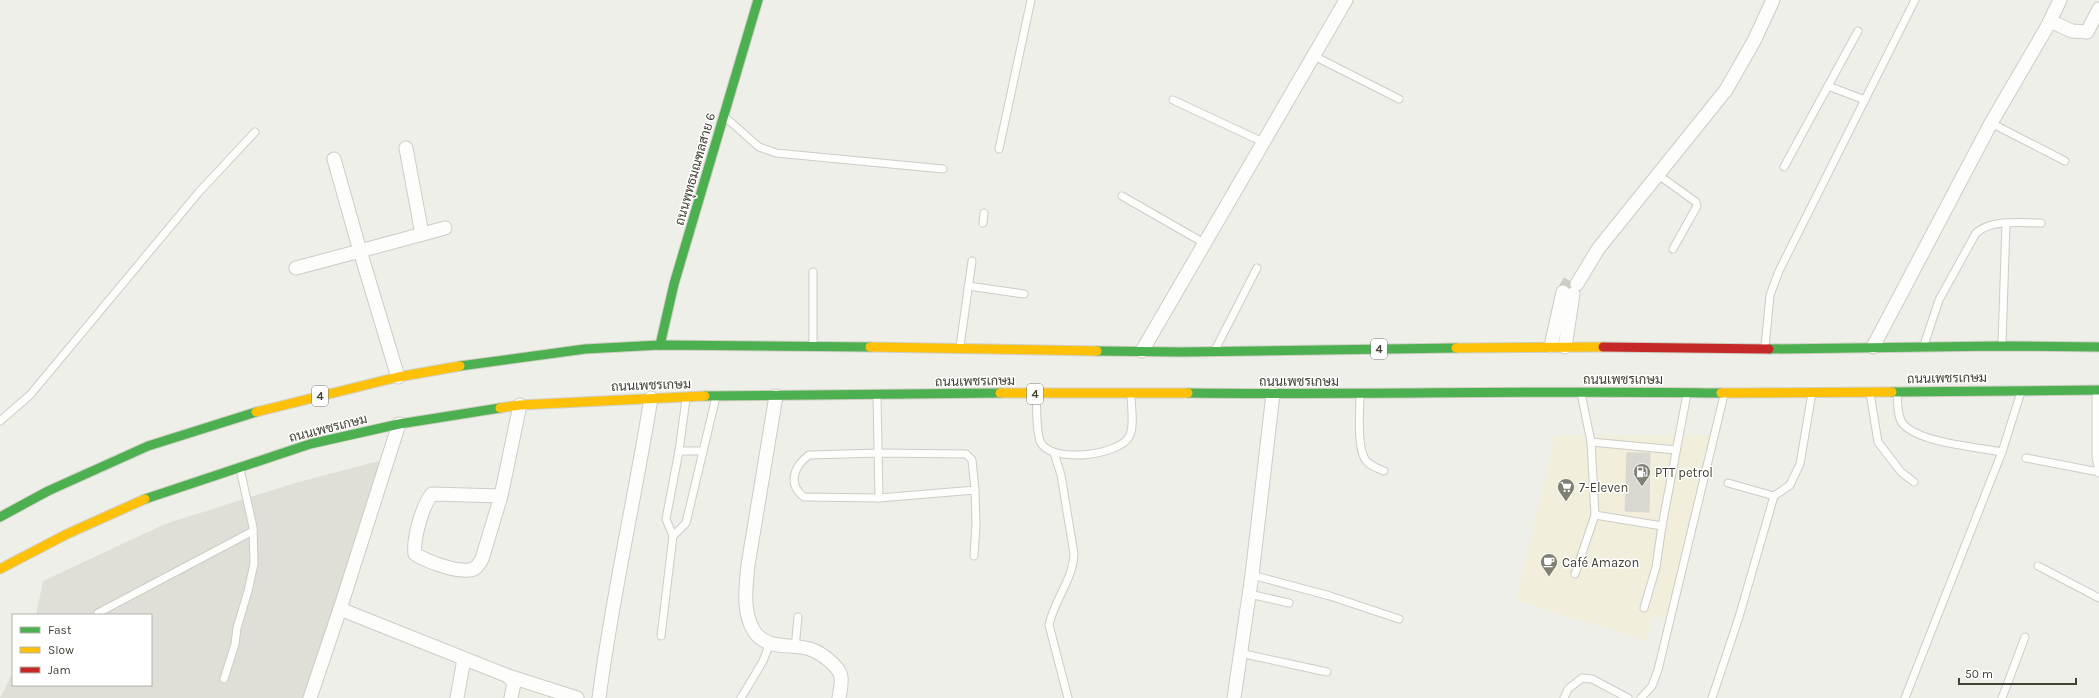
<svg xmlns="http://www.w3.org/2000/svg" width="2099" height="698" font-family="Karla,Sarabun,sans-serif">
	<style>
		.commercial { fill: #f1eedc }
		.industrial { fill: #dfded7 }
		.building { fill: #d8d8d1; stroke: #d7d6cf }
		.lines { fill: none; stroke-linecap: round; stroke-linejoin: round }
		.street-tunnel { stroke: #cdccc5; stroke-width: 13; stroke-dasharray: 13 6; stroke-linecap: butt }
		.lane-casing { stroke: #cdccc6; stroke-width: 9 }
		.street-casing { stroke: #cdccc6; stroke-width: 15 }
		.fast-casing { stroke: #cfcfc2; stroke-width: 11 }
		.slow-casing { stroke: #cfcfc2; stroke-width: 11 }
		.jam-casing { stroke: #cfcfc2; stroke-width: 11 }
		.lane { stroke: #fdfdfc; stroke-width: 7 }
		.street { stroke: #fdfdfc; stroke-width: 13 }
		.fast { stroke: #4caf50; stroke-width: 9 }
		.slow { stroke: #ffc107; stroke-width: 9 }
		.jam { stroke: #c62828; stroke-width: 9 }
		.labels { text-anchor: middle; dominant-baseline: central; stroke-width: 3; stroke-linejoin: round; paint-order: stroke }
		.shield { fill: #fff; stroke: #7c7b72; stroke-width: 1 }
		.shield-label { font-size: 12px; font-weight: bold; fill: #444235 }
		.street-label { font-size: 13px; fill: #444235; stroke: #fff }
		.poi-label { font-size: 13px; fill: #444235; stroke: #fff; text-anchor: start }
	</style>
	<rect width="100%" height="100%" fill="#efefe9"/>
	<polygon class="commercial" points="1555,435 1719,435 1671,620 1654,615 1646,641 1516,600"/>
	<polygon class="industrial" points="394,457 305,698 0,698 13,672 13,685 151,685 151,615 36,615 43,581 165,524 295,483"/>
	<polygon class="building" points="1627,453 1650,453 1649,512 1625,511"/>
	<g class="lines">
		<polyline class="street-tunnel" points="1563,292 1570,280"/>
		<defs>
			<g id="lane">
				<polyline points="1314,56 1399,99"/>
				<polyline points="1828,86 1858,31"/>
				<polyline points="1173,100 1263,142"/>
				<polyline points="725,117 759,147 776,153 943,169"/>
				<polyline points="1991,123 2065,161"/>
				<polyline points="999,149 1031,0"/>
				<polyline points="1784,167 1828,86 1865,100"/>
				<polyline points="1657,174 1696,202 1697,206 1673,249"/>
				<polyline points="1122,196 1204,243"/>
				<polyline points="983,223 984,213"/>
				<polyline points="968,286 1024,294"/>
				<polyline points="813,344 813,272"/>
				<polyline points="2002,344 2006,223"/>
				<path d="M1924,345l15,-45 37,-67c16,-14 44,-10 65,-10"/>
				<polyline points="960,346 972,261"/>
				<polyline points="1765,347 1770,295 1779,271 1915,0"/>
				<polyline points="1215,350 1257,268"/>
				<polyline points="2096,392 2096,457 2099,473"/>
				<polyline points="1581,393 1591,442 1595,515 1662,526 1687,394"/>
				<polyline points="1870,393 1878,442 1901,472 1914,482"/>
				<path d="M1360,394c0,16 -4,56 7,68 5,4 11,7 17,9"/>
				<path d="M1897,394c1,9 0,23 6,30 17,19 74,23 99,28"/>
				<path d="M1036,395c1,12 0,35 4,46 9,23 78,15 89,-4 6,-10 2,-30 2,-42"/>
				<polyline points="877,396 879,498"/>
				<polyline points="686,399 679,451 666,519 673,536 686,523 716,397"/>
				<polyline points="0,421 30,395 199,192 255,132"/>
				<polyline points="1591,442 1676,450"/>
				<polyline points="679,451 703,451"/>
				<path d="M879,453l87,1 6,6 3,30 -96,8 -75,-1c-17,-13 -10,-31 5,-42z"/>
				<path d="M1054,453l7,22 13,79c-1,26 -20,46 -25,71l19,73"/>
				<polyline points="2026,458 2099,472"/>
				<polyline points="1728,483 1774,496"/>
				<polyline points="974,556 976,524 975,490"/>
				<polyline points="2038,566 2099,598"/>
				<polyline points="1575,574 1595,515"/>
				<polyline points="1252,575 1330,596 1399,619"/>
				<polyline points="1249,594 1289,603"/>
				<polyline points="1644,608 1656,567 1662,526"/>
				<polyline points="98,613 253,531"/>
				<polyline points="661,636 673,536"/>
				<polyline points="795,648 798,617"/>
				<polyline points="1240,653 1327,672"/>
				<polyline points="224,679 235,644 237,628 248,591 254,564 253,527 240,469"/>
				<polyline points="741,698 763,661 770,643"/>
				<polyline points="1564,698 1568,689 1582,678 1592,679 1628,698"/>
				<polyline points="1641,698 1652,686 1658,670 1724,395"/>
				<polyline points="1712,698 1739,617 1774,496 1790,485 1800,464 1812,393"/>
				<polyline points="1905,698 2002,452 2021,392"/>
				<polyline points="2002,698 2025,637"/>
			</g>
			<g id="street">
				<polyline points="2050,21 2072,31 2087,32 2099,9"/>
				<polyline points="406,148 422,234"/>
				<polyline points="334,159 360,251 445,228"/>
				<polyline points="296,268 360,251 398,377"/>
				<polyline points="1577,284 1598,249 1726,90 1754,41 1773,0"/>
				<polyline points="1551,346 1563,292"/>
				<polyline points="1565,347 1573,294"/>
				<polyline points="1873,347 1991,123 2047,27 2060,0"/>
				<polyline points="1142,351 1346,0"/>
				<path d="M776,396l-28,169c-2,21 -6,47 6,66 13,20 37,12 56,18 9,3 17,9 23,15 4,4 7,7 8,13 1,7 -1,14 -2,21"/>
				<path d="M501,496l-69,-2c-10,12 -19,45 -17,60 11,7 40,18 54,16 7,0 10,-6 13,-11l19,-63 19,-91"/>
				<polyline points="340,609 508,676 514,683 511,698"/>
				<polyline points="508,676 577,698"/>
				<polyline points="310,698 340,609 399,424"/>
				<polyline points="457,698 464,659"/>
				<path d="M599,698c13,-101 36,-200 52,-300"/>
				<polyline points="1234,698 1252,575 1273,394"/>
			</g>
			<g id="fast">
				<polyline points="660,345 674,284 758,0"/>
				<polyline points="1769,349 2001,346 2099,347"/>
				<polyline points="1097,351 1182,352 1456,348"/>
				<polyline points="460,366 585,349 660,345 870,347"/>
				<polyline points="1892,392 2099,390"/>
				<path d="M1188,393c177,2 355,-3 533,0"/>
				<polyline points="705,396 1000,393"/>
				<polyline points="145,499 310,444 399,424 500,408"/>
				<polyline points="0,517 48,491 148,446 256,412"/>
			</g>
			<g id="slow">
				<polyline points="870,347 1097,351"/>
				<polyline points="1456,348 1603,347"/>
				<polyline points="1000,393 1188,393"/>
				<polyline points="1721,393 1892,392"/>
				<polyline points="500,408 520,405 705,396"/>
				<polyline points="256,412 398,377 460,366"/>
				<polyline points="0,569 67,534 145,499"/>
			</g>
			<polyline id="jam" points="1603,347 1769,349"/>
		</defs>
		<use href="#lane" class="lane-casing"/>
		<use href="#street" class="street-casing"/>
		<use href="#fast" class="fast-casing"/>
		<use href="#slow" class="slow-casing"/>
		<use href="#jam" class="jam-casing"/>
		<use href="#lane" class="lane"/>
		<use href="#street" class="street"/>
		<use href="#fast" class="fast"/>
		<use href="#slow" class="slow"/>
		<use href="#jam" class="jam"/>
	</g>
	<defs>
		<symbol id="fuel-pin" viewBox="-11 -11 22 30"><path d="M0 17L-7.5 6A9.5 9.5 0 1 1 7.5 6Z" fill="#807f74" stroke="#fff"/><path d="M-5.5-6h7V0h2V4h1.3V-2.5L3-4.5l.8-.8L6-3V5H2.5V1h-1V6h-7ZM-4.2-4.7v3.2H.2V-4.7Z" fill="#fff"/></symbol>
		<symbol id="supermarket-pin" viewBox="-11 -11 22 30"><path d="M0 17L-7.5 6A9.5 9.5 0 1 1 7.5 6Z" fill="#807f74" stroke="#fff"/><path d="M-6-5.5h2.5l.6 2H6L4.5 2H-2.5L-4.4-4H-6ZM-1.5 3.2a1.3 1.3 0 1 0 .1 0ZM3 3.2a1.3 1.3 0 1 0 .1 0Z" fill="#fff"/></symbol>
		<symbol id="cafe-pin" viewBox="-11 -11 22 30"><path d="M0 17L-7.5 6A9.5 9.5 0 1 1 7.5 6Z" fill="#807f74" stroke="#fff"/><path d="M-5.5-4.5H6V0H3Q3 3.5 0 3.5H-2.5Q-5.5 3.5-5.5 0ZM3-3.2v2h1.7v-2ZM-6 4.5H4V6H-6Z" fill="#fff"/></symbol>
	</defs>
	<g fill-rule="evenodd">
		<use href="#fuel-pin" x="1632" y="462" width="20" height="27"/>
		<use href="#supermarket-pin" x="1556" y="477" width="20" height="27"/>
		<use href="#cafe-pin" x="1539" y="552" width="20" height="27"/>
	</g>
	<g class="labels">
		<g class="shield">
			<rect x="1371" y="339" width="16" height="20" rx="3"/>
			<rect x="1027" y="384" width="16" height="20" rx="3"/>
			<rect x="312" y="386" width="16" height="20" rx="3"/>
		</g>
		<g class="shield-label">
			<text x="1379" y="349">4</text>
			<text x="1035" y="394">4</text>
			<text x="320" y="396">4</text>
		</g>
		<g class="street-label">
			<text transform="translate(695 169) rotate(-74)">ถนนพุทธมณฑลสาย 6</text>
			<text transform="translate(1947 378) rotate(-1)">ถนนเพชรเกษม</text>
			<text x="1623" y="379">ถนนเพชรเกษม</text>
			<text transform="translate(975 381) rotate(-1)">ถนนเพชรเกษม</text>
			<text x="1299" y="381">ถนนเพชรเกษม</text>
			<text transform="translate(651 385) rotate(-2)">ถนนเพชรเกษม</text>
			<text transform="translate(328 428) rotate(-14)">ถนนเพชรเกษม</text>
		</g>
		<g class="poi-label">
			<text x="1655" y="472">PTT petrol</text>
			<text x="1579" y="487">7-Eleven</text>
			<text x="1562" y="562">Café Amazon</text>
		</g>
	</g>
	<rect x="12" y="614" width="140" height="72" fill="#ffffff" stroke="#b4b3ae"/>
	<rect x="20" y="627" width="20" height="6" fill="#4caf50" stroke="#b4b3ae"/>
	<text x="48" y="634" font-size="12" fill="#444235">Fast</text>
	<rect x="20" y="647" width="20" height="6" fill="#ffc107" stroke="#b4b3ae"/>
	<text x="48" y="654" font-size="12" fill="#444235">Slow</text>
	<rect x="20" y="667" width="20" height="6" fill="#c62828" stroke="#b4b3ae"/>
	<text x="48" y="674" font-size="12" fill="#444235">Jam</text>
	<path d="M1959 678v6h117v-6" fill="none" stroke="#444235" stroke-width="2"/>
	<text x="1965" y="678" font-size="12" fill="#444235" stroke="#ffffff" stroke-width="3" paint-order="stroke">50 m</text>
</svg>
